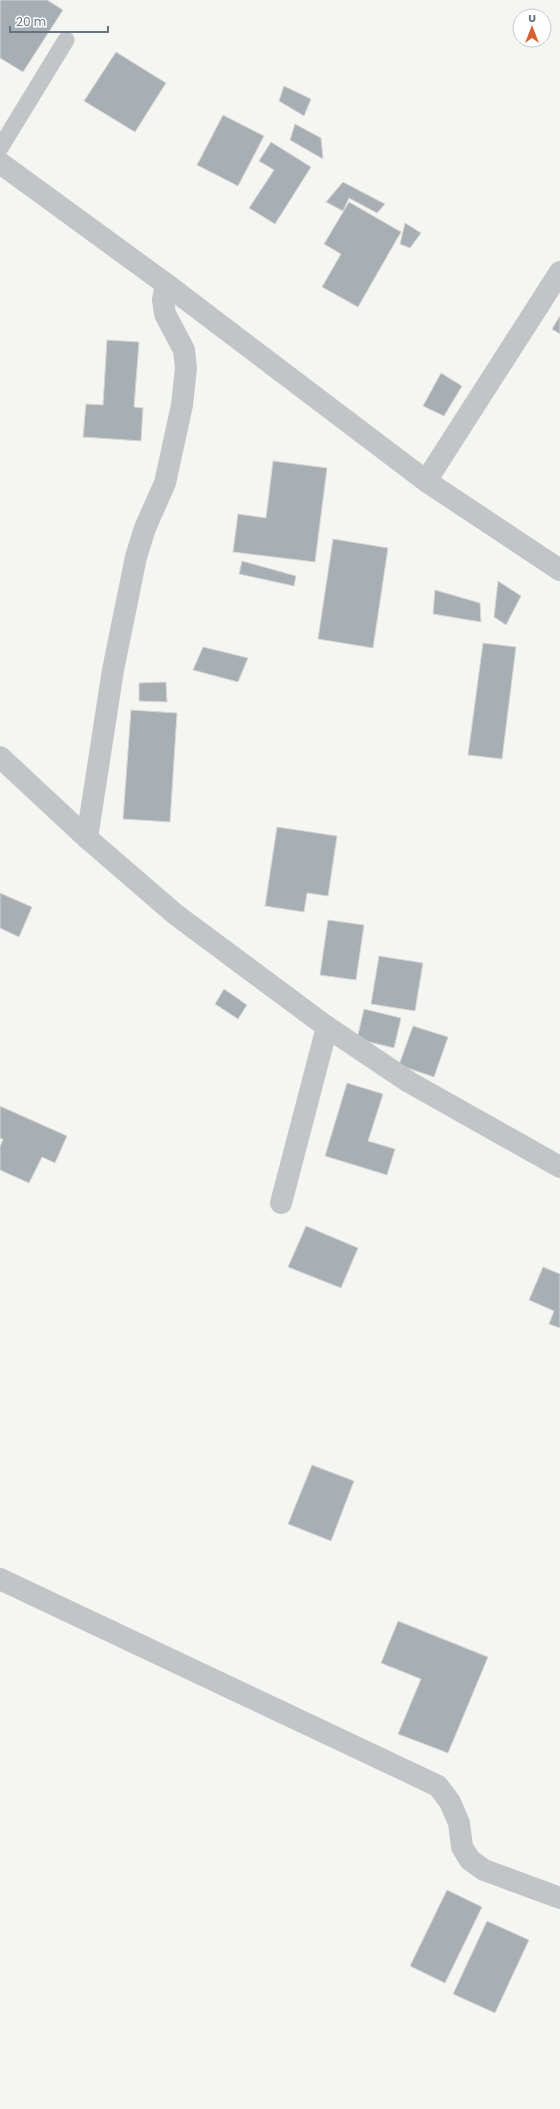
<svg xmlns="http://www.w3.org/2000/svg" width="560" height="2109" font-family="Poppins,sans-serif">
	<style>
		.building { fill: #a8afb4; stroke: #d6d7d5 }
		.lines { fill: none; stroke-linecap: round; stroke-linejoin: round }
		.lane { stroke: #c1c5c8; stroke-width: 17 }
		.street { stroke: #c1c5c8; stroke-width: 22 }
	</style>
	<rect width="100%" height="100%" fill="#f5f5f2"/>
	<g class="building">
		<polygon points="0,0 47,0 63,10 23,72 0,58"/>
		<polygon points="116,52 166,83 135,132 84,101"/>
		<polygon points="284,86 311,99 304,116 279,101"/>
		<polygon points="223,115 264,136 238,186 197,165"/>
		<polygon points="295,124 321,138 323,159 290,140"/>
		<polygon points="271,142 311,167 275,224 249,208 274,170 259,161"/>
		<polygon points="343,182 385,204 377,213 349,198 343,211 326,202"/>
		<polygon points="349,202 401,232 358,307 322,287 341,254 324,244"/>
		<polygon points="405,223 421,233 410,248 400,244"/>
		<polygon points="560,316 560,334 552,329"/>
		<polygon points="107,340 139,342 134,407 143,408 141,441 83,437 86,404 103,405"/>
		<polygon points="441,373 462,386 444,416 423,406"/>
		<polygon points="273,461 327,468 315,562 233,552 238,514 266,518"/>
		<polygon points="333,539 388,548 373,648 318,639"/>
		<polygon points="242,561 296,576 294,586 239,574"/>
		<polygon points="498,581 521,596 506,625 494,617"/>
		<polygon points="435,590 480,603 481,622 433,614"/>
		<polygon points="483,643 516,647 502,759 468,755"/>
		<polygon points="203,647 248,658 238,682 193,670"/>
		<polygon points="166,682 167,702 139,701 139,683"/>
		<polygon points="131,710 177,713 170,822 123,819"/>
		<polygon points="277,827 337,836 328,896 307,893 304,912 265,906"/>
		<polygon points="0,893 32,907 19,937 0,928"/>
		<polygon points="328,920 364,925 356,980 320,975"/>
		<polygon points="379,956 423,963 415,1011 371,1004"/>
		<polygon points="224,989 247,1005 238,1019 215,1004"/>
		<polygon points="364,1009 401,1018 394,1048 357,1039"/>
		<polygon points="413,1026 448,1037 434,1077 399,1065"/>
		<polygon points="347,1083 383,1094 368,1141 395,1149 387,1175 325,1156"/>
		<polygon points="0,1106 67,1136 55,1163 42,1157 29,1183 0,1170 0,1147 3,1139 0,1138"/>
		<polygon points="306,1226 358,1248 341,1288 288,1267"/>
		<polygon points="543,1267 560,1274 560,1328 549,1324 554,1311 529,1300"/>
		<polygon points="312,1465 354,1481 331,1541 288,1524"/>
		<polygon points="398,1621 488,1657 448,1753 398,1734 421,1679 381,1663"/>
		<polygon points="447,1890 482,1907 445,1983 410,1966"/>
		<polygon points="487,1921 529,1940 495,2013 453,1994"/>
	</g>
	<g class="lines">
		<polyline class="lane" points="0,148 66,40"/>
		<g class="street">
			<polyline points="0,163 166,284 426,481 560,570"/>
			<polyline points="426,481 560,272"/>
			<polyline points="0,757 87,838 175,914 327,1027 409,1082 560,1167"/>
			<polyline points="87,838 113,670 136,557 145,528 165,483 182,405 186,368 184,350 165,314 163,300 166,284"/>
			<polyline points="281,1203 327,1027"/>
			<polyline points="0,1579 438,1786 450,1802 459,1823 462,1847 470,1860 484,1870 560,1898"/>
		</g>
	</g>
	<g transform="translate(532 28)"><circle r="19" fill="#ffffff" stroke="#c2c7cd"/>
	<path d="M0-3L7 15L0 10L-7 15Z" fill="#d86030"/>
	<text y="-6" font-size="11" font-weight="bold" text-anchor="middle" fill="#667481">U</text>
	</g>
	<path d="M10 26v6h98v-6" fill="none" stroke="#667481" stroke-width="2"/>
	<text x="16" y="26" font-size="12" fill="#667481" stroke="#ffffff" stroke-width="3" paint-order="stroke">20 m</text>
</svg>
